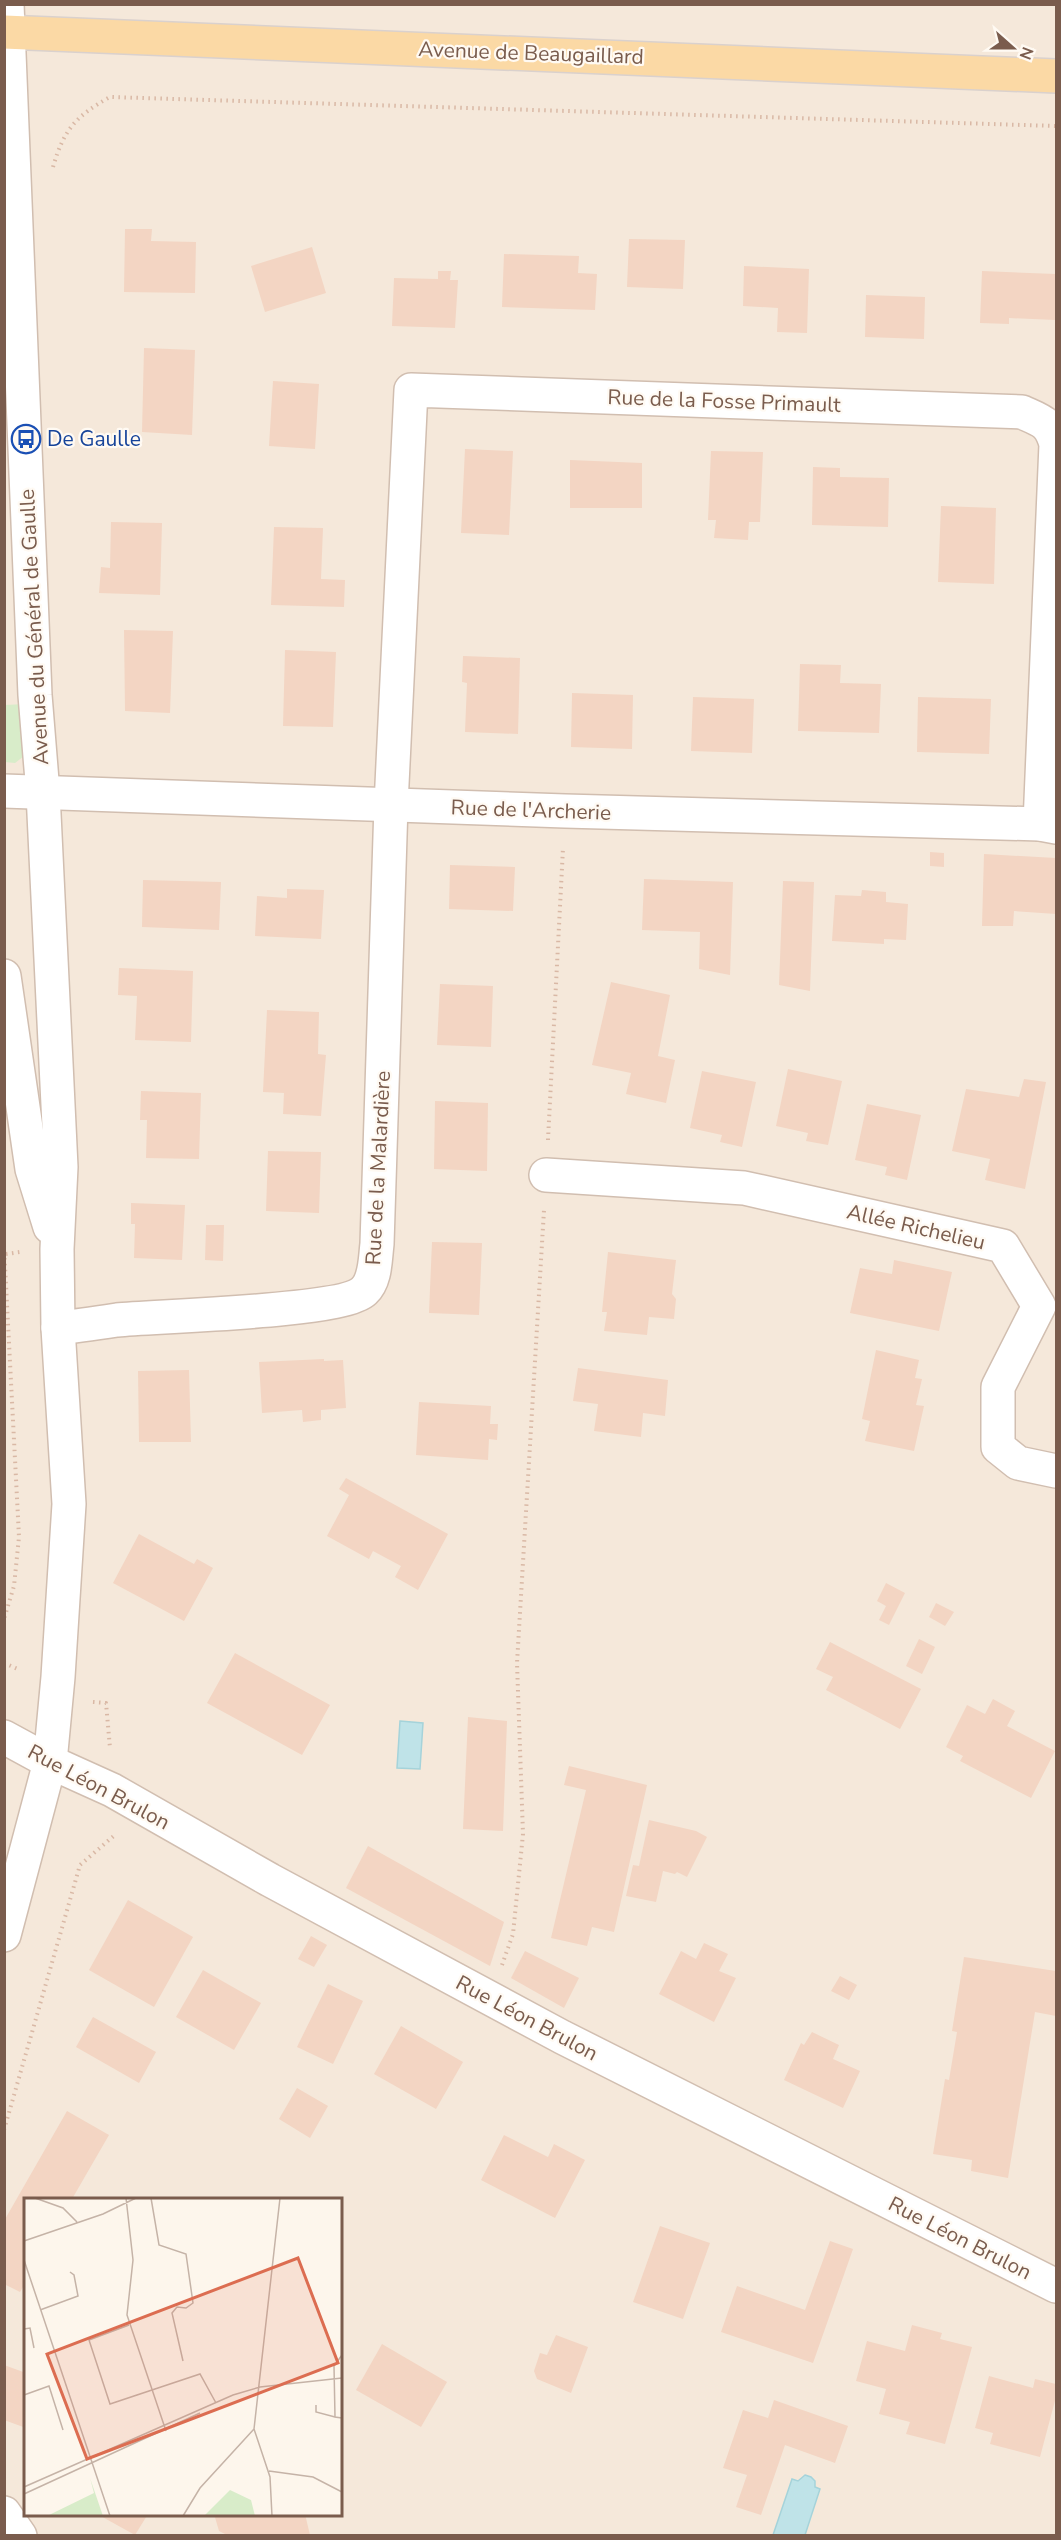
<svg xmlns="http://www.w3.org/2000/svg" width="1061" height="2540" viewBox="0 0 1061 2540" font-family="'Nunito Sans',sans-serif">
  <rect width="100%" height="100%" fill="#fdf6ec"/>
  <path fill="#f5e8da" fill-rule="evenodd" d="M5,5H1056V2535L5,2536ZM26,2200H340V2514H26Z"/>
  <polygon fill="#d8ecc9" points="26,704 24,756 15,763 5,762 4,705"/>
  <g fill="#bfe3e8" stroke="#a5d3da" stroke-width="1.5">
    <polygon points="400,1721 423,1723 420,1769 397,1768"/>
    <polygon points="805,2475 811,2477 815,2481 815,2487 820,2489 805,2535 773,2535 792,2479 798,2481"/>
  </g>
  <g fill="#f3d5c3">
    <polygon points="125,229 152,229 151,241 196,242 195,293 124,292"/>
    <polygon points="629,239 685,240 683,289 627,287"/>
    <polygon points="312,247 326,293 265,312 251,266"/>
    <polygon points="504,254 579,256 578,273 597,274 595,310 502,307"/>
    <polygon points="744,266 809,269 807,333 777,332 778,308 743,306"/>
    <polygon points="438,271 451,271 450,280 458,280 455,328 392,326 394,278 438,279"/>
    <polygon points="982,271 1056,274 1055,320 1009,318 1009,324 980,323"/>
    <polygon points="866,295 925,297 924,339 865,337"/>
    <polygon points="144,348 195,350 192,435 142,432"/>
    <polygon points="273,381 319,384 315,449 269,446"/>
    <polygon points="465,449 513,451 509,535 461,533"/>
    <polygon points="711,451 763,452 760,522 749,522 748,540 714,538 716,520 708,520"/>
    <polygon points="570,460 642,463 642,508 570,508"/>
    <polygon points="813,467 840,468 840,477 889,478 888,527 812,525"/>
    <polygon points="941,506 996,508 994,584 938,582"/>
    <polygon points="111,522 162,523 160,595 99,593 101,567 110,568"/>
    <polygon points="274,527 323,528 321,579 345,580 344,607 271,605"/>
    <polygon points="124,630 173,631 170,713 125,711"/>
    <polygon points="285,650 336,652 333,727 283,726"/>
    <polygon points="463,656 520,658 518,734 465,732 467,683 462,682"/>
    <polygon points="800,664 841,665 840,683 881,684 879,733 798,731"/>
    <polygon points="572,693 633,695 632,749 571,747"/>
    <polygon points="693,697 754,699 752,753 691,751"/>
    <polygon points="918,697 991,699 989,754 917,752"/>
    <polygon points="930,852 944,853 944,867 930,866"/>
    <polygon points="984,854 1056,858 1056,914 1014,911 1013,926 982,926"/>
    <polygon points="450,865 515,867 513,911 449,909"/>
    <polygon points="644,879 733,882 730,975 699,969 700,932 642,930"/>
    <polygon points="143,880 221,882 219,930 142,927"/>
    <polygon points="783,881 814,882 810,991 779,985"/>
    <polygon points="287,889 324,890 321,939 255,936 257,896 287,898"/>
    <polygon points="862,890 886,892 886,902 908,904 906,940 884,939 884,944 832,941 835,895 861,896"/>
    <polygon points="119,968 193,971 191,1042 135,1040 137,996 118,995"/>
    <polygon points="611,982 670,995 658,1056 675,1060 666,1103 626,1094 631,1073 592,1065"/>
    <polygon points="440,984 493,986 491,1047 437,1045"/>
    <polygon points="267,1010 319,1012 318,1054 326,1055 321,1116 283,1114 284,1093 263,1092"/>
    <polygon points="788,1069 842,1081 828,1145 806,1141 808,1133 776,1126"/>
    <polygon points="702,1071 756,1082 742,1147 720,1142 722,1135 690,1128"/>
    <polygon points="1024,1079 1046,1082 1025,1189 985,1180 990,1159 952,1151 966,1089 1019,1097"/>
    <polygon points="141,1091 201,1093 199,1159 146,1158 147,1120 140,1120"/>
    <polygon points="435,1101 488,1103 487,1171 434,1169"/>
    <polygon points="867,1104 921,1115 907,1180 885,1175 887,1167 855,1160"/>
    <polygon points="268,1151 321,1152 319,1213 266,1211"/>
    <polygon points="131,1203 185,1205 182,1260 134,1258 135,1224 131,1224"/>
    <polygon points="206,1225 224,1225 223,1261 205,1260"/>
    <polygon points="432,1242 482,1243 479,1315 429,1313"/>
    <polygon points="608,1252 676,1260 672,1294 676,1299 674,1319 649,1317 647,1335 604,1331 607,1312 602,1312"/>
    <polygon points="894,1260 952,1272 939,1331 850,1313 860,1268 892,1274"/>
    <polygon points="876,1350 919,1360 915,1378 922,1379 916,1405 924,1406 914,1451 865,1441 870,1421 862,1419"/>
    <polygon points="324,1359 324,1361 343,1360 346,1408 321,1410 321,1420 303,1422 302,1410 262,1413 259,1362"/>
    <polygon points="578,1368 668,1380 665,1416 643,1413 641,1437 594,1431 598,1404 573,1401"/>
    <polygon points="189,1370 191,1442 139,1442 138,1371"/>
    <polygon points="419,1402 491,1406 490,1424 498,1424 497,1440 489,1439 488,1460 416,1455"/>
    <polygon points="346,1478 448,1534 418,1590 395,1577 401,1566 373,1551 369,1559 327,1536 349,1495 339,1489"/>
    <polygon points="139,1534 194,1564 197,1559 213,1568 184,1621 113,1583"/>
    <polygon points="886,1583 905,1593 889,1625 879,1620 886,1606 877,1601"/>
    <polygon points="936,1603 954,1612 945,1626 929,1617"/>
    <polygon points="919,1639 935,1647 922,1674 906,1666"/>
    <polygon points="830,1642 921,1689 900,1729 826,1690 833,1677 816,1669"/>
    <polygon points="235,1653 330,1705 302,1755 207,1703"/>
    <polygon points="993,1699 1015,1711 1007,1726 1055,1751 1031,1798 960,1761 963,1756 946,1747 967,1705 985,1714"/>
    <polygon points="468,1717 507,1721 503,1831 463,1829"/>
    <polygon points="569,1766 647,1785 614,1932 592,1927 587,1946 551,1938 586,1790 564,1785"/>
    <polygon points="649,1820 696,1831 707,1837 687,1877 677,1872 675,1874 663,1871 656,1902 626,1896 633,1865 639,1866"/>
    <polygon points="368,1846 504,1922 490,1966 346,1888"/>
    <polygon points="128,1900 193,1937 154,2007 89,1970"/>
    <polygon points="311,1936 327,1945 314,1967 298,1959"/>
    <polygon points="704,1943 728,1954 719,1971 736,1978 714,2022 659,1994 681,1951 696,1959"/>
    <polygon points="525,1951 579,1978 564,2008 511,1978"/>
    <polygon points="964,1957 1056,1971 1056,2016 1035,2012 1008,2178 971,2171 972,2160 933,2154 945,2079 949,2080 957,2032 952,2031"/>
    <polygon points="203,1970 261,2003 234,2050 176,2017"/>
    <polygon points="840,1976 857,1985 849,2000 831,1991"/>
    <polygon points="328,1984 363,2001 333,2064 297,2047"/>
    <polygon points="93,2017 156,2052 139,2083 76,2047"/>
    <polygon points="401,2026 463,2062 436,2109 374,2074"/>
    <polygon points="812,2032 839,2045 833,2059 860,2071 843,2108 784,2080 801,2043 804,2045"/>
    <polygon points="297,2088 328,2106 310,2138 279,2119"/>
    <polygon points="67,2111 109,2135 72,2199 26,2199 26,2282 20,2292 4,2284 4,2221"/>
    <polygon points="504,2135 548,2157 554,2144 585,2160 555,2218 481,2180"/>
    <polygon points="660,2226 710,2243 683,2319 633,2302"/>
    <polygon points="830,2241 853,2249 813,2363 721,2332 737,2286 805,2310"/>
    <polygon points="912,2325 942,2333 940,2339 972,2347 945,2444 906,2434 910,2422 879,2414 886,2389 856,2381 867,2341 905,2351"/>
    <polygon points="556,2335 588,2347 571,2393 537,2379 534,2371 540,2353 547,2355"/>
    <polygon points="382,2344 447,2382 421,2427 356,2390"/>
    <polygon points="4,2365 26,2373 26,2428 4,2420"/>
    <polygon points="989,2376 1033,2388 1035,2379 1056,2384 1056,2397 1040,2457 990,2444 993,2433 975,2428"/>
    <polygon points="774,2400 848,2426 835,2463 785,2445 761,2515 736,2507 747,2475 723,2468 743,2410 768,2418"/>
    <polygon points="97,2514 148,2514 135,2535"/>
    <polygon points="214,2514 305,2514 310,2535 227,2535 219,2531"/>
  </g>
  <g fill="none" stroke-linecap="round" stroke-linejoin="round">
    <g stroke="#d1beb0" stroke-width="36">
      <g id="minor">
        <polyline points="4,791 565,811 1040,824 1056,827"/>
        <polyline points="4,976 32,1169 50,1227"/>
        <polyline points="546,1175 744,1188 1003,1246 1039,1306 998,1387 998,1447 1018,1463 1056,1471"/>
        <path d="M58,1328C77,1326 97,1323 117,1320C158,1316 342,1312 364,1291C376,1280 375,1259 377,1244L391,805L411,390L1022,412C1042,421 1050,422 1056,444L1040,824"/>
        <polyline points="4,1737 50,1762 112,1790 270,1880 562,2037 1056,2286"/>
        <polyline points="4,1935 50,1762 58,1677 69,1504 58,1328 57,1249 61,1167 43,793 35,695 7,4"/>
        <polyline points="4,2513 20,2536"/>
      </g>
    </g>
    <g stroke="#dad1cd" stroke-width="36">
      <polyline id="major" points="4,32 1056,76"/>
    </g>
    <g stroke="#d9b8a5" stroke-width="4" stroke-dasharray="1.5 4.5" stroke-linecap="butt">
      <path d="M53,167C64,129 76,116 110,97L1056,126"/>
      <polyline points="548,1140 563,848"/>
      <polyline points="4,1246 19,1537 14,1586 4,1619"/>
      <polyline points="6,1254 20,1252"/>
      <polyline points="4,1663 20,1670"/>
      <polyline points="93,1702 106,1703 110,1748"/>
      <polyline points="502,1965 513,1934 523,1834 517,1663 544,1210"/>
      <polyline points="4,2130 80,1865 116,1834"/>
    </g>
    <use href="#minor" stroke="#fff" stroke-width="33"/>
    <use href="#major" stroke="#fbd9a5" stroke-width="33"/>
  </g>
  <defs>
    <g id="bus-ring" transform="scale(1.5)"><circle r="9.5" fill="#fffaf3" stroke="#1a4fb4" stroke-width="1.5"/><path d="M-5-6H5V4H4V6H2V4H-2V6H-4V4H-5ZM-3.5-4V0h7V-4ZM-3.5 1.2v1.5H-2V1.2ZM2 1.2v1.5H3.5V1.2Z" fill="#1a4fb4"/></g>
  </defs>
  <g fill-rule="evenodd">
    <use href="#bus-ring" x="26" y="439"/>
  </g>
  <g text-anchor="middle" stroke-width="4.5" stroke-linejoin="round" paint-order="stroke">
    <g font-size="21" fill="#7a5c4d" stroke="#fffaf3">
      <text transform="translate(531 53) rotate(2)" y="7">Avenue de Beaugaillard</text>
      <text transform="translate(724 401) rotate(2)" y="7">Rue de la Fosse Primault</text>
      <text transform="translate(34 627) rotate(-93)" y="7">Avenue du Général de Gaulle</text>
      <text transform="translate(531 810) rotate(2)" y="7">Rue de l'Archerie</text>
      <text transform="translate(378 1168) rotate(-87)" y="7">Rue de la Malardière</text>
      <text transform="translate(916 1227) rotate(13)" y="7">Allée Richelieu</text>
      <text transform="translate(99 1787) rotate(28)" y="7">Rue Léon Brulon</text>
      <text transform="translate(527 2018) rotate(28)" y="7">Rue Léon Brulon</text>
      <text transform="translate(960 2238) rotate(27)" y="7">Rue Léon Brulon</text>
    </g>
    <g font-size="21" fill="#164399" stroke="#fffaf3" text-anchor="start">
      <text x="47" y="446">De Gaulle</text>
    </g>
  </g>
  <g transform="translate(24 2198)">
    <rect width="318" height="318" fill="#fdf6ec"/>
    <path d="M66,280L79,318H23L70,295ZM206,292L227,302L231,318H180Z" fill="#d8ecc9"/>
    <path fill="none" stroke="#c5b3a7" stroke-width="1.5" d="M11,0L39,10L53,24M102,0L109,62L103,117L142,233M127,0L135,47L162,56L169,105L162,110L153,109L148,115L159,163M0,43L79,16L112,0M0,62L86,318M16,112L54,98L50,77L46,74M105,127L65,142L86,206L176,176L192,205M0,131L6,130L10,150M318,157L310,168L311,219L318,220M0,197L25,188L39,232M292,207V214L311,219M230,231L256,0M230,231L246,279L248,318M245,273L289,279L318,294M0,289L209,197L236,189L318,180M0,296L176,215M159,318L176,290L230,231"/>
    <path fill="#dc6d51" fill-opacity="0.15" stroke="#dc6d51" stroke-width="3" d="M274,60L314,165L63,261L23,156Z"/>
    <rect width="318" height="318" fill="none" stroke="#7a5c4d" stroke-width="3"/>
  </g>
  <rect width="1061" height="2540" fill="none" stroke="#7a5c4d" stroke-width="12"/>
  <g transform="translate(1013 48) rotate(111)" stroke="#fffaf3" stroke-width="4.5" paint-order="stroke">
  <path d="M0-4.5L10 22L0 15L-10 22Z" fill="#7a5c4d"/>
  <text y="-9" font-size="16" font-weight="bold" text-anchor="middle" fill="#7a5c4d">N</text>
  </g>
</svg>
